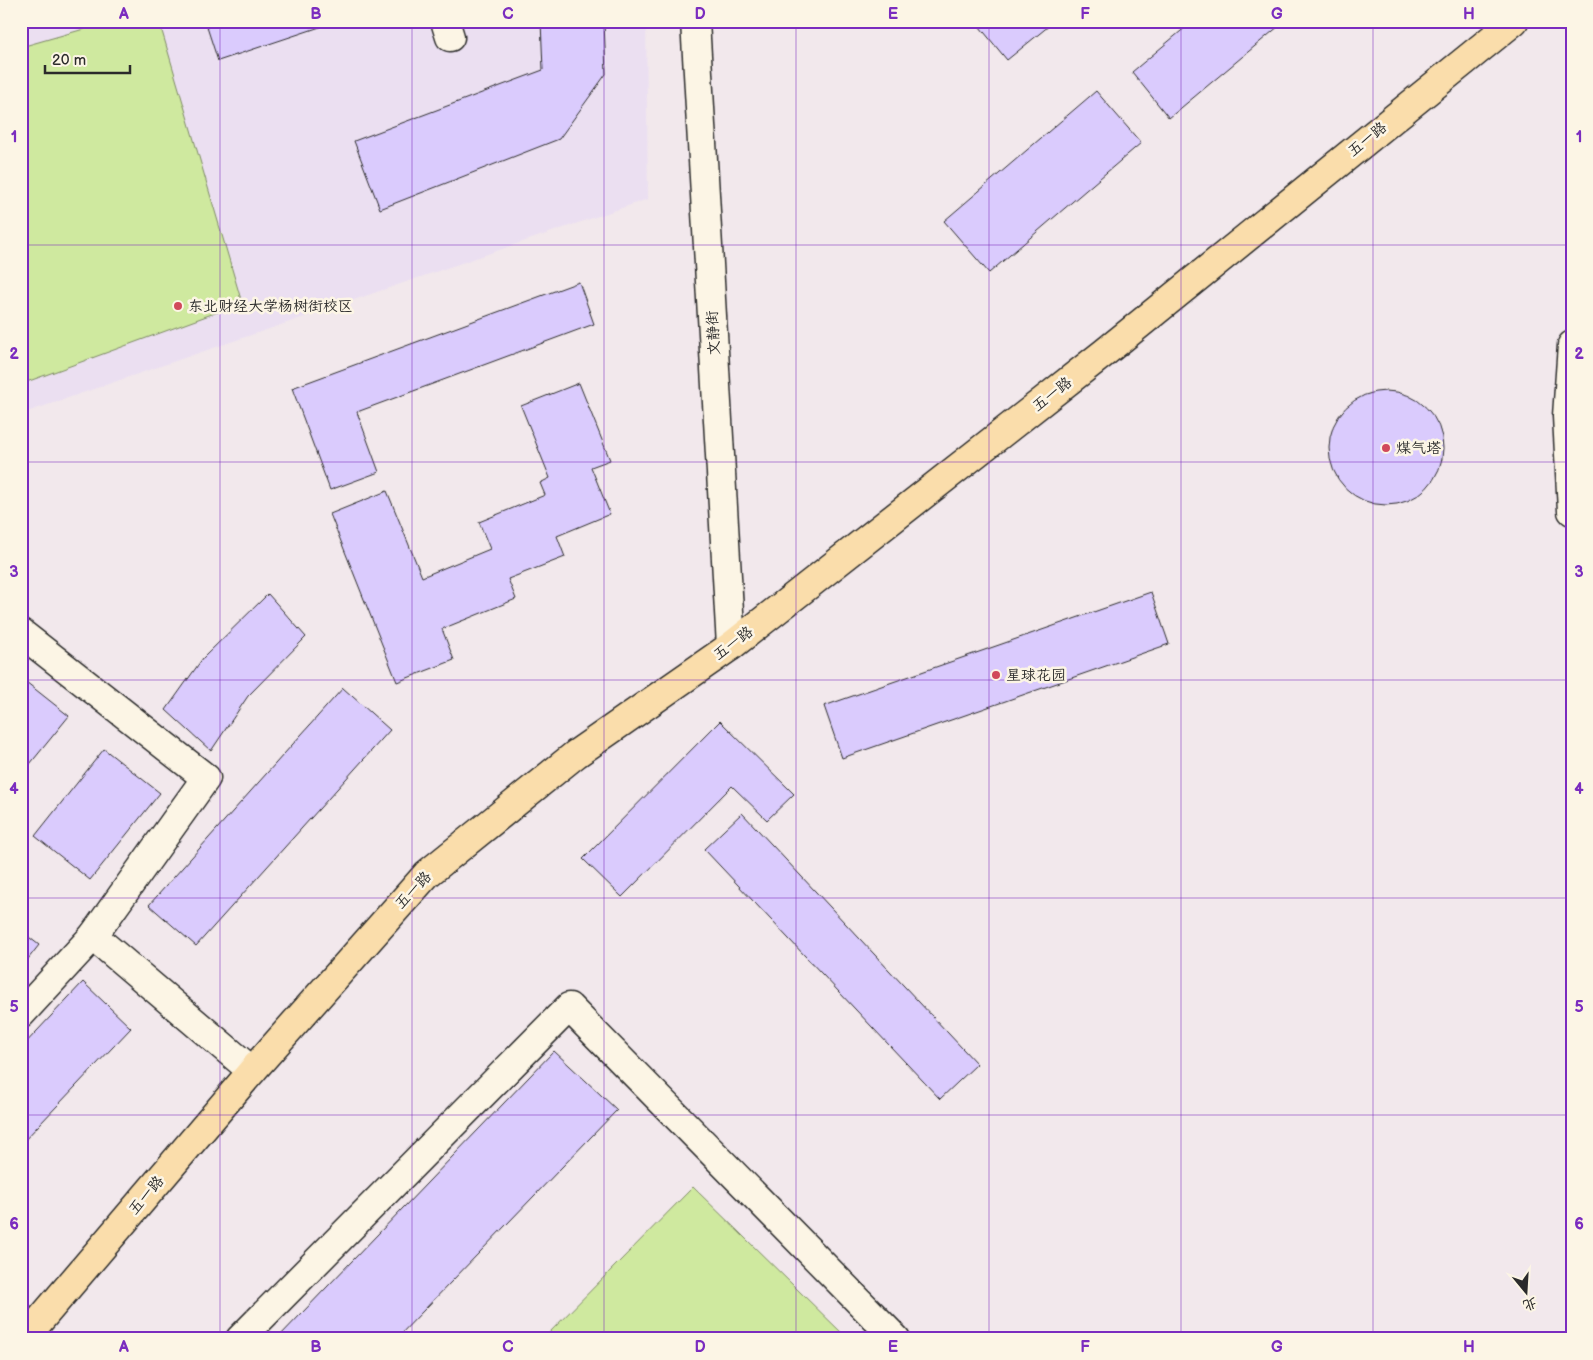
<svg xmlns="http://www.w3.org/2000/svg" width="1593" height="1360" viewBox="0 0 1593 1360" font-family="'Balsamiq Sans','LXGW WenKai TC',sans-serif">
  <rect width="100%" height="100%" fill="#f2e8ec"/>
  <filter id="ink" filterUnits="userSpaceOnUse"><feTurbulence type="fractalNoise" baseFrequency=".02" numOctaves="2"/><feDisplacementMap in="SourceGraphic" scale="10" xChannelSelector="R" yChannelSelector="G"/><feConvolveMatrix kernelMatrix="1 2 1 2 8 2 1 2 1" color-interpolation-filters="sRGB"/></filter>
  <g filter="url(#ink)">
    <polygon fill="#ebdff1" points="21,21 646,21 648,199 21,414"/>
    <g fill="#cfe99f" stroke="#7d8a65">
      <polygon points="112,21 159,21 242,303 21,384 21,47"/>
      <polygon points="693,1187 848,1339 543,1339"/>
    </g>
    <g fill="#dacbfd" stroke="#2b2b2b">
      <polygon points="205,21 338,21 218,61"/>
      <polygon points="541,21 604,21 606,74 559,139 380,209 354,141 543,70"/>
      <polygon points="975,21 1055,21 1007,60"/>
      <polygon points="1193,21 1285,21 1169,118 1132,72"/>
      <polygon points="1096,91 1141,143 989,273 944,221"/>
      <polygon points="579,282 594,324 357,412 379,472 330,490 292,388"/>
      <polygon points="579,383 610,460 591,467 610,514 557,536 565,557 508,579 516,599 442,629 454,660 397,682 330,514 387,491 422,577 490,549 479,522 545,495 540,483 550,478 521,406"/>
      <circle cx="1386" cy="448" r="57"/>
      <polygon points="1151,592 1169,644 842,758 824,706"/>
      <polygon points="268,594 306,637 248,696 211,751 166,710 203,658"/>
      <polygon points="21,678 69,716 21,775"/>
      <polygon points="343,688 390,730 196,946 149,905"/>
      <polygon points="720,721 794,794 767,820 732,786 622,897 583,859"/>
      <polygon points="104,749 160,793 90,880 35,836"/>
      <polygon points="742,813 977,1064 940,1099 704,849"/>
      <polygon points="21,931 39,945 21,968"/>
      <polygon points="83,982 131,1028 21,1144 21,1048"/>
      <polygon points="554,1051 617,1110 396,1339 277,1339"/>
    </g>
    <g fill="none" stroke-linecap="round" stroke-linejoin="round">
      <g stroke="#2b2b2b" stroke-width="31">
        <g id="minor">
          <polyline points="445,21 450,37"/>
          <polyline points="695,21 731,646"/>
          <polyline points="1572,345 1567,416 1572,511"/>
          <polyline points="21,633 206,778 93,936 21,1014"/>
          <polyline points="93,936 252,1071"/>
          <polyline points="240,1339 569,1007 896,1339"/>
        </g>
      </g>
      <g stroke="#2b2b2b" stroke-width="31">
        <polyline id="major" points="24,1339 252,1071 427,874 576,754 731,646 1104,353 1514,21"/>
      </g>
      <use href="#minor" stroke="#fcf5e5" stroke-width="28"/>
      <use href="#major" stroke="#faddab" stroke-width="28"/>
    </g>
  </g>
  <path fill="none" stroke="#7b2cbf" stroke-width="1" stroke-opacity="0.55" d="M220,21V1339M412,21V1339M604,21V1339M796,21V1339M989,21V1339M1181,21V1339M1373,21V1339M21,245H1572M21,462H1572M21,680H1572M21,898H1572M21,1115H1572"/>
  <g fill="#d1495b" stroke="#fcf5e5" stroke-width="2">
    <circle cx="178" cy="306" r="5"/>
    <circle cx="1386" cy="448" r="5"/>
    <circle cx="996" cy="675" r="5"/>
  </g>
  <g text-anchor="middle" stroke-width="5" stroke-linejoin="round" paint-order="stroke">
    <g font-size="15" fill="#2b2b2b" stroke="#fcf5e5">
      <text transform="translate(1367 139) rotate(-39)" y="5">五一路</text>
      <text transform="translate(713 333) rotate(-93)" y="5">文静街</text>
      <text transform="translate(1052 394) rotate(-38)" y="5">五一路</text>
      <text transform="translate(733 643) rotate(-37)" y="5">五一路</text>
      <text transform="translate(413 890) rotate(-47)" y="5">五一路</text>
      <text transform="translate(146 1195) rotate(-50)" y="5">五一路</text>
    </g>
    <g font-size="15" fill="#2b2b2b" stroke="#fcf5e5" text-anchor="start">
      <text x="188" y="311">东北财经大学杨树街校区</text>
      <text x="1396" y="453">煤气塔</text>
      <text x="1006" y="680">星球花园</text>
    </g>
  </g>
  <rect width="1593" height="1360" fill="none" stroke="#fcf5e5" stroke-width="55"/>
  <g transform="translate(1526 1292) rotate(162)" stroke="#fcf5e5" stroke-width="4" paint-order="stroke">
  <path d="M0-4L9 19L0 12L-9 19Z" fill="#2b2b2b"/>
  <text y="-8" font-size="14" font-weight="bold" text-anchor="middle" fill="#2b2b2b">北</text>
  </g>
  <path d="M45 65v8h85v-8" fill="none" stroke="#2b2b2b" stroke-width="2.5"/>
  <text x="52" y="65" font-size="15" fill="#2b2b2b" stroke="#fcf5e5" stroke-width="4" paint-order="stroke">20 m</text>
  <rect x="28" y="28" width="1538" height="1304" fill="none" stroke="#7b2cbf" stroke-width="2"/>
  <g font-size="16" text-anchor="middle" font-weight="bold" fill="#7b2cbf">
    <text x="124" y="19">A</text>
    <text x="316" y="19">B</text>
    <text x="508" y="19">C</text>
    <text x="700" y="19">D</text>
    <text x="893" y="19">E</text>
    <text x="1085" y="19">F</text>
    <text x="1277" y="19">G</text>
    <text x="1469" y="19">H</text>
    <text x="14" y="142">1</text>
    <text x="1579" y="142">1</text>
    <text x="14" y="359">2</text>
    <text x="1579" y="359">2</text>
    <text x="14" y="577">3</text>
    <text x="1579" y="577">3</text>
    <text x="14" y="794">4</text>
    <text x="1579" y="794">4</text>
    <text x="14" y="1012">5</text>
    <text x="1579" y="1012">5</text>
    <text x="14" y="1229">6</text>
    <text x="1579" y="1229">6</text>
    <text x="124" y="1352">A</text>
    <text x="316" y="1352">B</text>
    <text x="508" y="1352">C</text>
    <text x="700" y="1352">D</text>
    <text x="893" y="1352">E</text>
    <text x="1085" y="1352">F</text>
    <text x="1277" y="1352">G</text>
    <text x="1469" y="1352">H</text>
  </g>
</svg>
